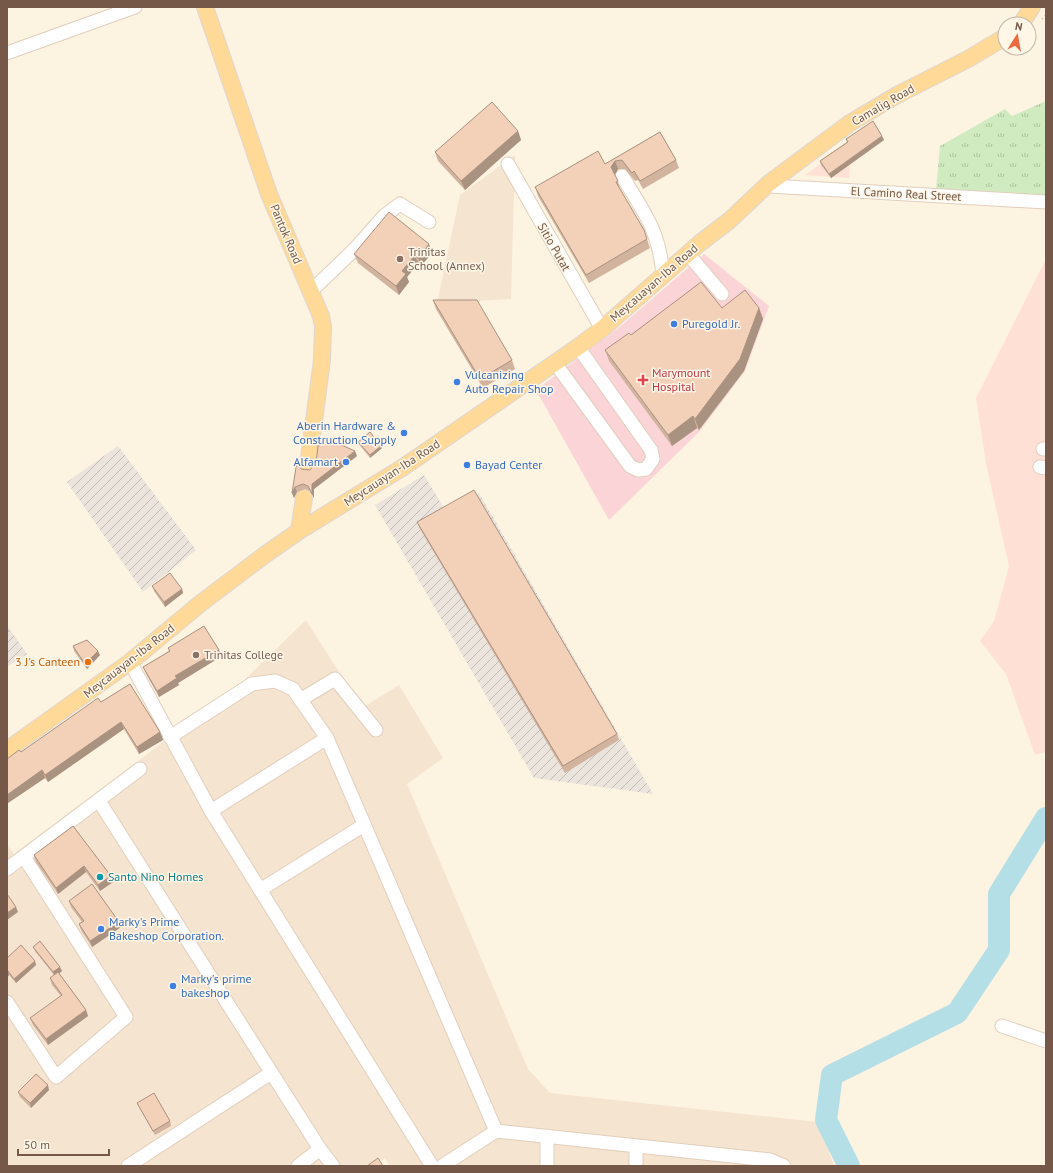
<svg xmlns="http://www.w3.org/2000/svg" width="1053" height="1173" viewBox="0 0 1053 1173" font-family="'PT Sans',sans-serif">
  <defs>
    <pattern id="industrial-furrows" width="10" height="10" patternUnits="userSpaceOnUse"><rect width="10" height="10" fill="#ebe4dd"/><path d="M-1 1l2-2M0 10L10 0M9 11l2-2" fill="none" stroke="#c3bcb5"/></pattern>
    <pattern id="grass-tufts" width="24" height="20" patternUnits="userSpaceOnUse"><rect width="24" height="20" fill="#d0ebbf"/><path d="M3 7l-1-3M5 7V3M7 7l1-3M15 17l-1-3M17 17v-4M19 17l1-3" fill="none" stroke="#adc19d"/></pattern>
  </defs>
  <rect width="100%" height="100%" fill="#fdf3e1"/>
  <g fill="#f5e4cf">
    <polygon points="515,155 511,299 437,303 460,195"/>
    <polygon points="306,620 362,708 399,685 443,758 407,784 528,1069 550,1093 818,1122 834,1166 390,1166 385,1158 374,1166 7,1166 7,845 14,854 238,686"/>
  </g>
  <g fill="#fee1d4">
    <polygon points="847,145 851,154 849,178 805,175"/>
    <polygon points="1046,259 1046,752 1035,755 1006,674 980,641 994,621 1009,566 986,464 976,398"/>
  </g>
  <g fill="url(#industrial-furrows)">
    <polygon points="118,446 196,550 143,592 67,482"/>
    <polygon points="424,475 445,510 479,493 653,794 534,778 375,505"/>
    <polygon points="9,628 27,654 7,667 7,630"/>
  </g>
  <polygon fill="#fbd4d8" points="704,254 769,306 745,371 699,432 609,520 536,390 623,324"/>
  <polygon fill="url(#grass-tufts)" points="1046,101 1046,195 936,190 940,146 1005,109 1012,116"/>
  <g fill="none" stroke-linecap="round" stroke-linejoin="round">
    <polyline stroke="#b5dfe7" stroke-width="22" points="849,1166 826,1120 832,1075 957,1013 999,950 999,894 1046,818"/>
    <g stroke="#e1cfbd" stroke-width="15">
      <g id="minor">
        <polyline points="7,53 135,7"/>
        <polyline points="508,164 602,329"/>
        <path d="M622,176C644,212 660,232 663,276"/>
        <polyline points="768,184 770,186 1046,202"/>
        <polyline points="688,254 722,294"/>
        <polyline points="311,291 355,249 384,216 400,204 429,222"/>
        <polyline points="555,363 630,466 638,470 646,469 653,459 651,450 578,347"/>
        <polyline points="1043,449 1046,449"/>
        <polyline points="1040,467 1046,468"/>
        <polyline points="130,662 211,811 432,1166"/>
        <polyline points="300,700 335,679 376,730"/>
        <polyline points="170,737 252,684 275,681 293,689 327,738 496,1131"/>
        <polyline points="99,801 320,1149 298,1166"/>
        <polyline points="211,811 327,738"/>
        <polyline points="7,869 140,769"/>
        <polyline points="260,890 364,825"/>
        <polyline points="7,1002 56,1077 126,1017 24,857"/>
        <polyline points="1002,1026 1046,1041"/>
        <polyline points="320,1149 333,1166"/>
        <polyline points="128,1166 271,1073"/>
        <polyline points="442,1166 496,1131 770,1160 784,1166"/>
        <polyline points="547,1166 547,1136"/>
        <polyline points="636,1166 636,1147"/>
      </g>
    </g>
    <g stroke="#ded7d3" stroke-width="18">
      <g id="major">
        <polyline points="205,7 269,194 321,316 323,326 322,360 308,466"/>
        <polyline points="1021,24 1032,7"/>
        <polyline points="299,531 304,498"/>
        <polyline points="7,750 130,662 201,603 266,554 299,531 402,468 578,347 602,329 700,243 730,220 768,184 850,123 897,95 968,59 1005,37"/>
      </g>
    </g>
    <polyline stroke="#d8b49b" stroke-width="2" stroke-dasharray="1 3" stroke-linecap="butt" points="1042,19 1046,15"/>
    <use href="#minor" stroke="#fff" stroke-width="13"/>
    <use href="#major" stroke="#fed997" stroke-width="16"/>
  </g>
  <g fill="#d1b39e">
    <polygon points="518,131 521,140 465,190 438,161 435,152"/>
    <polygon points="660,132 676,160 679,168 643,189 638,180 635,181 625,169 618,169 615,175 618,181 620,189 644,230 650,248 589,283 538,196 535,187 605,164"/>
    <polygon points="882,136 884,140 831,178 821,165 820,161 847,142 846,139"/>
    <polygon points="429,244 432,253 421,266 418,264 407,277 409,282 399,295 358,263 354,254"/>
    <polygon points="433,300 512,360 515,369 483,388 436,309"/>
    <polygon points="722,308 759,308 763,319 744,371 699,430 697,428 672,446 609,361 605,350 631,335"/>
    <polygon points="358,442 382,448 370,458 359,444"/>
    <polygon points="357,456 314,489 314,498 310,491 305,489 297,492 294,498 292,493 301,469 310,470"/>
    <polygon points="417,522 617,734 619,740 565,773 420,529"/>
    <polygon points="152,586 182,589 183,593 165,607 154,591"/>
    <polygon points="73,646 100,655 87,669 74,651"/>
    <polygon points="168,648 219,650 222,656 178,683 179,685 159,697 146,674 143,667 169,651"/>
    <polygon points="101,702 160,732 163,740 139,754 124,729 48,782 45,778 8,803 7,802 7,759 21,752"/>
    <polygon points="73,826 113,882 100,891 86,872 58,894 36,862 34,855"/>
    <polygon points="69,901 121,927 92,947 81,930 79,924 82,922 71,907"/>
    <polygon points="33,947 62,971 59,973 86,1010 88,1016 48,1045 33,1025 30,1018 61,996 52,985 50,978 54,975 35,951"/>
    <polygon points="7,958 36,965 16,983 9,975 7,977"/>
    <polygon points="49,1090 31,1108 20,1097 18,1092"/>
    <polygon points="137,1103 170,1121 171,1126 155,1135 139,1107"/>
  </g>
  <g fill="#aa9281">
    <polygon points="518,131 521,140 465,190 461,181"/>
    <polygon points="882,136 884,140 831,178 829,174"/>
    <polygon points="615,161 618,169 614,176 611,167"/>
    <polygon points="429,244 432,253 421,266 418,258"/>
    <polygon points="415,255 418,264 407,277 409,282 399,295 396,286 402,271"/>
    <polygon points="759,308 763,319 744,371 699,430 695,419"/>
    <polygon points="693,416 697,428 672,446 668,435"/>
    <polygon points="381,446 382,448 370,458 370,455"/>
    <polygon points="355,451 357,456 314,489 314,498 312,494 312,484"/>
    <polygon points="295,487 297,492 294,498 292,493"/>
    <polygon points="182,589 183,593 165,607 164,602"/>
    <polygon points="219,650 222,656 178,683 179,685 159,697 157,691 175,676"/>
    <polygon points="98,651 100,655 87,669 85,664"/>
    <polygon points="121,722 124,729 48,782 45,775"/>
    <polygon points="160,732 163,740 139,754 137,747"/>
    <polygon points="42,770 45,778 8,803 7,800 7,795"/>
    <polygon points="84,866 86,872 58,894 56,888"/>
    <polygon points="111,876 113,882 100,891 98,885"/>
    <polygon points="16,907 18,912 7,920 7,913"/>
    <polygon points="119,922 121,927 92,947 90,941"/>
    <polygon points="35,961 36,965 16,983 14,979"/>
    <polygon points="60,967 62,971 55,977 53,972"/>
    <polygon points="7,971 8,971 9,975 7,977"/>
    <polygon points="86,1010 88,1016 48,1045 46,1039"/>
    <polygon points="48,1085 49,1090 31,1108 30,1103"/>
  </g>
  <g fill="#f3d0b8" stroke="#aa9281">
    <polygon points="492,102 518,131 461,181 435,152"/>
    <polygon points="873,121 882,136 829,174 820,161 848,142 846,139"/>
    <polygon points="660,132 676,160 640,181 634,171 632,173 622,160 615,161 611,167 618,181 616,182 644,230 647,239 586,275 535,187 598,151 605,164"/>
    <polygon points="389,212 429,244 418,258 415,255 402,271 406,274 396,286 354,254"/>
    <polygon points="701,282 722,308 745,290 759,308 740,359 695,419 693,416 668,435 605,350 629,333 631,335"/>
    <polygon points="433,300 477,300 512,360 480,379"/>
    <polygon points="370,432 381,446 370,455 358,442"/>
    <polygon points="328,439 355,451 312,484 312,494 308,486 303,484 295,487 292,493 297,461 301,469 310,470 316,463 318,446"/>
    <polygon points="474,490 617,734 563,766 417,522"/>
    <polygon points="170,573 182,589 164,602 152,586"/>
    <polygon points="204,626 219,650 175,676 177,678 157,691 143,667 170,651 168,648"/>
    <polygon points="87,640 98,651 85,664 73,646"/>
    <polygon points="130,684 160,732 137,747 121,722 45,775 42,770 7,795 7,759 19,750 21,752 98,698 101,702"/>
    <polygon points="73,826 111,876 98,885 84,866 56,888 34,855"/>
    <polygon points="92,884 119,922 90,941 79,924 84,921 69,901"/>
    <polygon points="7,894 16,907 7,913"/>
    <polygon points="40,941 60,967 53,972 33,947"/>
    <polygon points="21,945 35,961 14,979 8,971 7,971 7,958"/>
    <polygon points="58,972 86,1010 46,1039 30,1018 62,995 50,978"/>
    <polygon points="36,1074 48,1085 30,1103 18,1092"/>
    <polygon points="154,1093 170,1121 153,1131 137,1103"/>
    <polygon points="378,1158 383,1166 367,1166"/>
  </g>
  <g fill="#8d6e63" stroke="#fff6e8" stroke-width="1.5">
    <circle cx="400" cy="259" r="4"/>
    <circle cx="196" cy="655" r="4"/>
  </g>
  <g fill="#3f7fe0" stroke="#fff6e8" stroke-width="1.5">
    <circle cx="674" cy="324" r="4"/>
    <circle cx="457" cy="382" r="4"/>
    <circle cx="404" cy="433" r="4"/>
    <circle cx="346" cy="462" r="4"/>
    <circle cx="467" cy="465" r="4"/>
    <circle cx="101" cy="929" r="4"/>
    <circle cx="173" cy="986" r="4"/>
  </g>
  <path fill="#e0444e" stroke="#fff6e8" stroke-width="1.5" d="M641 374h4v4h4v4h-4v4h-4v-4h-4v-4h4z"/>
  <circle fill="#e8710a" stroke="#fff6e8" stroke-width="1.5" cx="88" cy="662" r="4"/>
  <circle fill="#0f9aa8" stroke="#fff6e8" stroke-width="1.5" cx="100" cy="877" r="4"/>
  <g text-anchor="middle" stroke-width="3" stroke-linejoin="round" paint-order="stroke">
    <g font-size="12" fill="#755847" stroke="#fff6e8">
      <text transform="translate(883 105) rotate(-30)" y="4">Camalig Road</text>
      <text transform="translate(906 194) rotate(3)" y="4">El Camino Real Street</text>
      <text transform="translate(286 234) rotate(67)" y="4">Pantok Road</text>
      <text transform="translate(554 247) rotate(60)" y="4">Sitio Putat</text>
      <text transform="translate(654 283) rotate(-41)" y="4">Meycauayan-Iba Road</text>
      <text transform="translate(392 473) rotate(-33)" y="4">Meycauayan-Iba Road</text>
      <text transform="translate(129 661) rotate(-38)" y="4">Meycauayan-Iba Road</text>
    </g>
    <g font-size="12" fill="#785e54" stroke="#fff6e8" text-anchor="start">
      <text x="408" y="256">Trinitas<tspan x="408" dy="14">School (Annex)</tspan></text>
      <text x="204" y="659">Trinitas College</text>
    </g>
    <g font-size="12" fill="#366cbe" stroke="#fff6e8" text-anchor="start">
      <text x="682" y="328">Puregold Jr.</text>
      <text x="465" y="379">Vulcanizing<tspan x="465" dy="14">Auto Repair Shop</tspan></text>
      <text x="396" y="430" text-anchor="end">Aberin Hardware &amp;<tspan x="396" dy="14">Construction Supply</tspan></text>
      <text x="338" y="466" text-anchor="end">Alfamart</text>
      <text x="475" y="469">Bayad Center</text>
      <text x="109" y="926">Marky's Prime<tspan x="109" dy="14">Bakeshop Corporation.</tspan></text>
      <text x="181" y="983">Marky's prime<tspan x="181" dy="14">bakeshop</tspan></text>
    </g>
    <g font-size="12" fill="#be3a42" stroke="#fff6e8" text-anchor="start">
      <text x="652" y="377">Marymount<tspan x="652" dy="14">Hospital</tspan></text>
    </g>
    <g font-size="12" fill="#c56008" stroke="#fff6e8" text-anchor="end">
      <text x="80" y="666">3 J's Canteen</text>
    </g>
    <g font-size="12" fill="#0d838f" stroke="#fff6e8" text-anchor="start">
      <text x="108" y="881">Santo Nino Homes</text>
    </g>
  </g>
  <rect width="1053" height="1173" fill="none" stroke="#755847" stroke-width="16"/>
  <g transform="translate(1017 36) rotate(11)"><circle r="19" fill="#fff6e8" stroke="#c8b7a8"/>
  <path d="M0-3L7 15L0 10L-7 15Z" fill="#ec6a41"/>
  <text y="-6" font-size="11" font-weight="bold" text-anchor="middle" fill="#755847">N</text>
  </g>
  <path d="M18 1149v6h91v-6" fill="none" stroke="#755847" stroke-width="2"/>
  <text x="24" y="1149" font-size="12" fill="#755847" stroke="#fff6e8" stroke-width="3" paint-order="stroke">50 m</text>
</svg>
